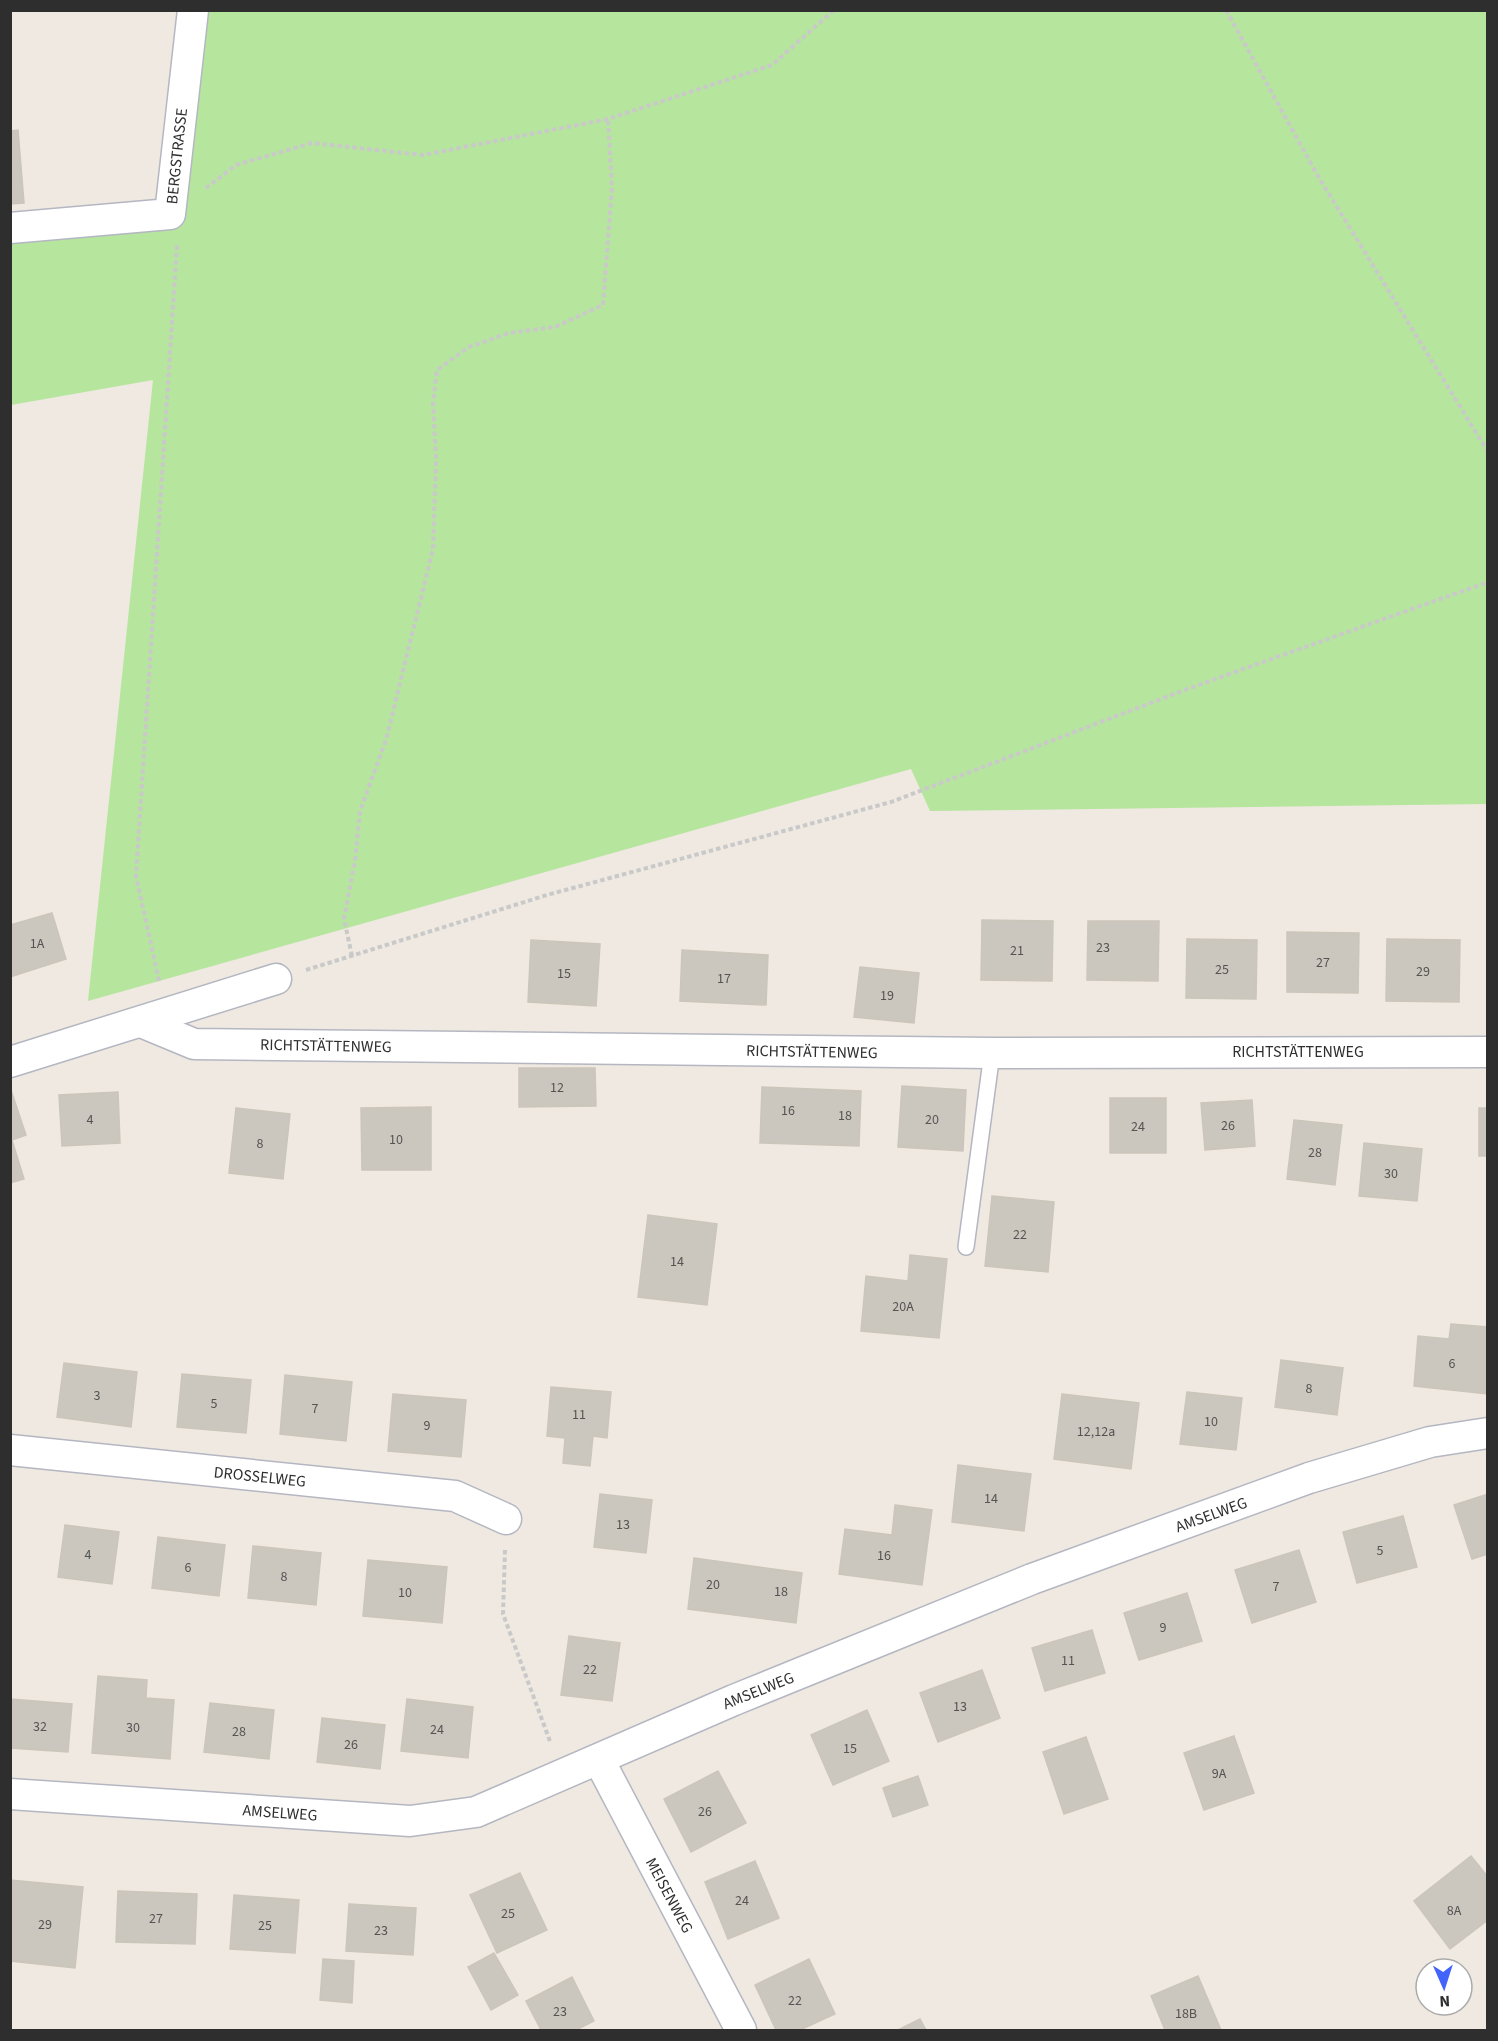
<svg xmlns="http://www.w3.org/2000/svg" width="1498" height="2041" viewBox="0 0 1498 2041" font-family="'Source Sans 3',sans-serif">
  <rect width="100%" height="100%" fill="#efe9e1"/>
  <polygon fill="#b6e59e" points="193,11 1487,11 1487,804 930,811 911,769 88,1001 153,380 11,405 10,235 170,214"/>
  <g fill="#cbc7bf" stroke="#cbc5ba" stroke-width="1.5">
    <polygon points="18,130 24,203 10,204 10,131"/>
    <polygon points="52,913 66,959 10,977 10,925"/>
    <polygon points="982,920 1053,921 1052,981 981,980"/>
    <polygon points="1088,921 1159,921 1158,981 1087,980"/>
    <polygon points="1287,932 1359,933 1358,993 1287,992"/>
    <polygon points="1187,939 1257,940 1256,999 1186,998"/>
    <polygon points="1387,939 1460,940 1459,1002 1386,1001"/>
    <polygon points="531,940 600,944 596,1006 528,1002"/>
    <polygon points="682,950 768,955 766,1005 680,1001"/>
    <polygon points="860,967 919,973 914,1023 854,1017"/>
    <polygon points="519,1068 595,1068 596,1106 519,1107"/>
    <polygon points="902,1086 966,1090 963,1151 898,1147"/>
    <polygon points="10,1087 26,1135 12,1140 24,1179 10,1183"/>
    <polygon points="762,1087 861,1091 859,1146 760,1143"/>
    <polygon points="118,1092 120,1143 62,1146 59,1095"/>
    <rect x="1110" y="1098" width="56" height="55"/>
    <polygon points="1252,1100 1255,1146 1205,1150 1201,1103"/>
    <polygon points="431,1107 431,1170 362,1170 361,1108"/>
    <polygon points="236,1108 290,1114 283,1179 229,1173"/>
    <rect x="1479" y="1108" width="9" height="48"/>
    <polygon points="1294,1120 1342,1125 1335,1185 1287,1179"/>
    <polygon points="1364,1143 1422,1149 1417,1201 1359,1196"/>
    <polygon points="992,1196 1054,1202 1048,1272 985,1266"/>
    <polygon points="648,1215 717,1224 707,1305 638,1297"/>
    <polygon points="910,1255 947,1259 939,1338 861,1331 866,1276 908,1281"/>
    <polygon points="1451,1324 1488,1327 1488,1394 1414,1386 1418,1336 1449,1339"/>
    <polygon points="1281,1360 1343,1368 1337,1415 1275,1407"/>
    <polygon points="64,1363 137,1372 131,1427 57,1417"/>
    <polygon points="182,1374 251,1380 246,1433 177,1427"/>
    <polygon points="285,1375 352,1382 346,1441 280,1434"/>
    <polygon points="551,1387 611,1392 607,1438 593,1436 590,1466 563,1463 565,1438 547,1436"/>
    <polygon points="1187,1392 1242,1398 1236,1450 1180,1444"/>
    <polygon points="393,1394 466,1400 461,1457 388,1451"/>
    <polygon points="1062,1394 1139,1403 1131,1469 1054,1459"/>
    <polygon points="958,1465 1031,1474 1024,1531 952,1522"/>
    <polygon points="600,1494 652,1500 646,1553 594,1547"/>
    <polygon points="1488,1494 1488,1554 1472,1559 1454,1505"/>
    <polygon points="895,1505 932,1510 922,1585 839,1574 845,1529 892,1535"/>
    <polygon points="1403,1516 1417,1567 1357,1583 1343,1532"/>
    <polygon points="65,1525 119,1532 112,1584 58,1577"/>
    <polygon points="158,1537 225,1545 219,1596 152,1588"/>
    <polygon points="253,1546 321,1553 316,1605 248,1598"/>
    <polygon points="1299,1550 1316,1602 1252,1623 1235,1570"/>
    <polygon points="694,1558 802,1573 796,1623 688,1609"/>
    <polygon points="368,1560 447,1567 442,1623 363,1616"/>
    <polygon points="1187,1593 1202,1641 1139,1660 1124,1613"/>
    <polygon points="1092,1630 1105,1673 1045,1691 1032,1648"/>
    <polygon points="569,1636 620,1643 612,1701 561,1695"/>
    <polygon points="982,1670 1000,1718 938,1742 920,1693"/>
    <polygon points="98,1676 147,1680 146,1698 174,1700 170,1759 92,1753"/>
    <polygon points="10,1699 72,1704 68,1752 10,1748"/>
    <polygon points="407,1699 473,1707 468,1758 401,1751"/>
    <polygon points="210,1703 274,1710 269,1759 204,1752"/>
    <polygon points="867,1710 889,1761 833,1785 811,1735"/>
    <polygon points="322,1718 385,1725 380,1769 317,1762"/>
    <polygon points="1234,1736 1254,1793 1204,1810 1184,1753"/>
    <polygon points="1086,1737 1108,1799 1064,1814 1043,1752"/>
    <polygon points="718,1771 746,1823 691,1852 664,1799"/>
    <polygon points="918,1776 928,1805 893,1817 883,1788"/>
    <polygon points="1471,1856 1488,1877 1488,1920 1450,1949 1414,1901"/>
    <polygon points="755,1861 779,1918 728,1939 705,1882"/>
    <polygon points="520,1873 547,1930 497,1953 470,1895"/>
    <polygon points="10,1880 83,1887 75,1968 10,1961"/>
    <polygon points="118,1891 197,1894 195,1944 116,1942"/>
    <polygon points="234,1895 299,1900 295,1953 230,1949"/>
    <polygon points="349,1904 416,1908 413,1955 346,1951"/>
    <polygon points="494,1953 518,1995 491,2010 468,1967"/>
    <polygon points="323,1959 354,1961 352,2003 320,2000"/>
    <polygon points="809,1959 835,2014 800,2030 776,2030 755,1985"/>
    <polygon points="1198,1976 1221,2030 1165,2030 1151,1996"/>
    <polygon points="572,1977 594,2021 576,2030 541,2030 526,2001"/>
    <polygon points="920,2019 926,2030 898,2030"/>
  </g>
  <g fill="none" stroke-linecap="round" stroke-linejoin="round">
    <g stroke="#b4b7c1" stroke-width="18">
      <polyline id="service" points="966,1247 992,1053"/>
    </g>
    <g stroke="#b4b7c1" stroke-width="33">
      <g id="minor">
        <polyline points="10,228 170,214 193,10"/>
        <polyline points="141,1022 194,1044 992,1053 1488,1052"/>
        <polyline points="10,1062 276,979"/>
        <polyline points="10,1450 455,1496 506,1519"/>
        <polyline points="599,1760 741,2030"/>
        <polyline points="10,1794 410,1821 476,1812 734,1700 1032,1579 1309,1478 1430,1442 1488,1433"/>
      </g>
    </g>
    <g stroke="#c9c9c9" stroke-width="4" stroke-dasharray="4.5 3" stroke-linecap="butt">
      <polyline points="1226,10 1319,178 1488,452"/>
      <polyline points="206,188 236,165 312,143 423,155 608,119 772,65 834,10"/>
      <polyline points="352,956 344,919 355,860 360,811 386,740 433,549 436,459 433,403 437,370 469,347 509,333 555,327 603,305 612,188 608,119"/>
      <polyline points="306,970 547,895 891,802 1190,688 1488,582"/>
      <polyline points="159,981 136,876 177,245"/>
      <polyline points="505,1550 503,1614 551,1744"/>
    </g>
    <use href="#service" stroke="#fff" stroke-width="15"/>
    <use href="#minor" stroke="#fff" stroke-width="30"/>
  </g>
  <g text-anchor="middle" stroke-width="5" stroke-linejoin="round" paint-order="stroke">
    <g font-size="14" fill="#555452">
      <text x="37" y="948">1A</text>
      <text x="1103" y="952">23</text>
      <text x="1017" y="955">21</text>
      <text x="1323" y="967">27</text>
      <text x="1222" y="974">25</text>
      <text x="1423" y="976">29</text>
      <text x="564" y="978">15</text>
      <text x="724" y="983">17</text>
      <text x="887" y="1000">19</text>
      <text x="557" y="1092">12</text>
      <text x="788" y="1115">16</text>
      <text x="845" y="1120">18</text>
      <text x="90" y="1124">4</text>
      <text x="932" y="1124">20</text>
      <text x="1228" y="1130">26</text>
      <text x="1138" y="1131">24</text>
      <text x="396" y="1144">10</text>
      <text x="260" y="1148">8</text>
      <text x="1315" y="1157">28</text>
      <text x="1391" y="1178">30</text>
      <text x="1020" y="1239">22</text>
      <text x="677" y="1266">14</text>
      <text x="903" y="1311">20A</text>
      <text x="1452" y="1368">6</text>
      <text x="1309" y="1393">8</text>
      <text x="97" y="1400">3</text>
      <text x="214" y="1408">5</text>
      <text x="315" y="1413">7</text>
      <text x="579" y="1419">11</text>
      <text x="1211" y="1426">10</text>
      <text x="427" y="1430">9</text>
      <text x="1096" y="1436">12,12a</text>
      <text x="991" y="1503">14</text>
      <text x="623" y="1529">13</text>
      <text x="1380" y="1555">5</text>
      <text x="88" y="1559">4</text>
      <text x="884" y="1560">16</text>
      <text x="188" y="1572">6</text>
      <text x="284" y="1581">8</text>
      <text x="713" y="1589">20</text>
      <text x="1276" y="1591">7</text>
      <text x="781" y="1596">18</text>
      <text x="405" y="1597">10</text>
      <text x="1163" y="1632">9</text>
      <text x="1068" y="1665">11</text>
      <text x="590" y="1674">22</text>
      <text x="960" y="1711">13</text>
      <text x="40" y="1731">32</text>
      <text x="133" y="1732">30</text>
      <text x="437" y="1734">24</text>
      <text x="239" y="1736">28</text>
      <text x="351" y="1749">26</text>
      <text x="850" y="1753">15</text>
      <text x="1219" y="1778">9A</text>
      <text x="705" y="1816">26</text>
      <text x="742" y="1905">24</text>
      <text x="1454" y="1915">8A</text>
      <text x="508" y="1918">25</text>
      <text x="156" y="1923">27</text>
      <text x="45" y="1929">29</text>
      <text x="265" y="1930">25</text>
      <text x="381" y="1935">23</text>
      <text x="795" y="2005">22</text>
      <text x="560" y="2016">23</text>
      <text x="1186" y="2018">18B</text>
    </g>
    <g font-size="16" fill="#2e2e2e" stroke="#fff">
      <text transform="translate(176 156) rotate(-84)" y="6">BERGSTRASSE</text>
      <text transform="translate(326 1045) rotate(1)" y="6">RICHTSTÄTTENWEG</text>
      <text transform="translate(812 1051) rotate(1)" y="6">RICHTSTÄTTENWEG</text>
      <text x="1298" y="1057">RICHTSTÄTTENWEG</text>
      <text transform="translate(260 1476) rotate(6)" y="6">DROSSELWEG</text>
      <text transform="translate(1211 1514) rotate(-20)" y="6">AMSELWEG</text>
      <text transform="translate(758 1690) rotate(-22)" y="6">AMSELWEG</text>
      <text transform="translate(280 1812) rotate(4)" y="6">AMSELWEG</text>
      <text transform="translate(670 1895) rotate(62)" y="6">MEISENWEG</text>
    </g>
  </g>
  <rect width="1498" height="2041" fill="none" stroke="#2e2e2e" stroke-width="24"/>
  <g transform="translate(1444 1987) rotate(177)"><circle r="28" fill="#ffffff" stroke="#ababab" stroke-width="1.5"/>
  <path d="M0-4.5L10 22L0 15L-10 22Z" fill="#4264fb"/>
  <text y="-9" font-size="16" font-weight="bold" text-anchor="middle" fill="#2e2e2e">N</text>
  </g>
</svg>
